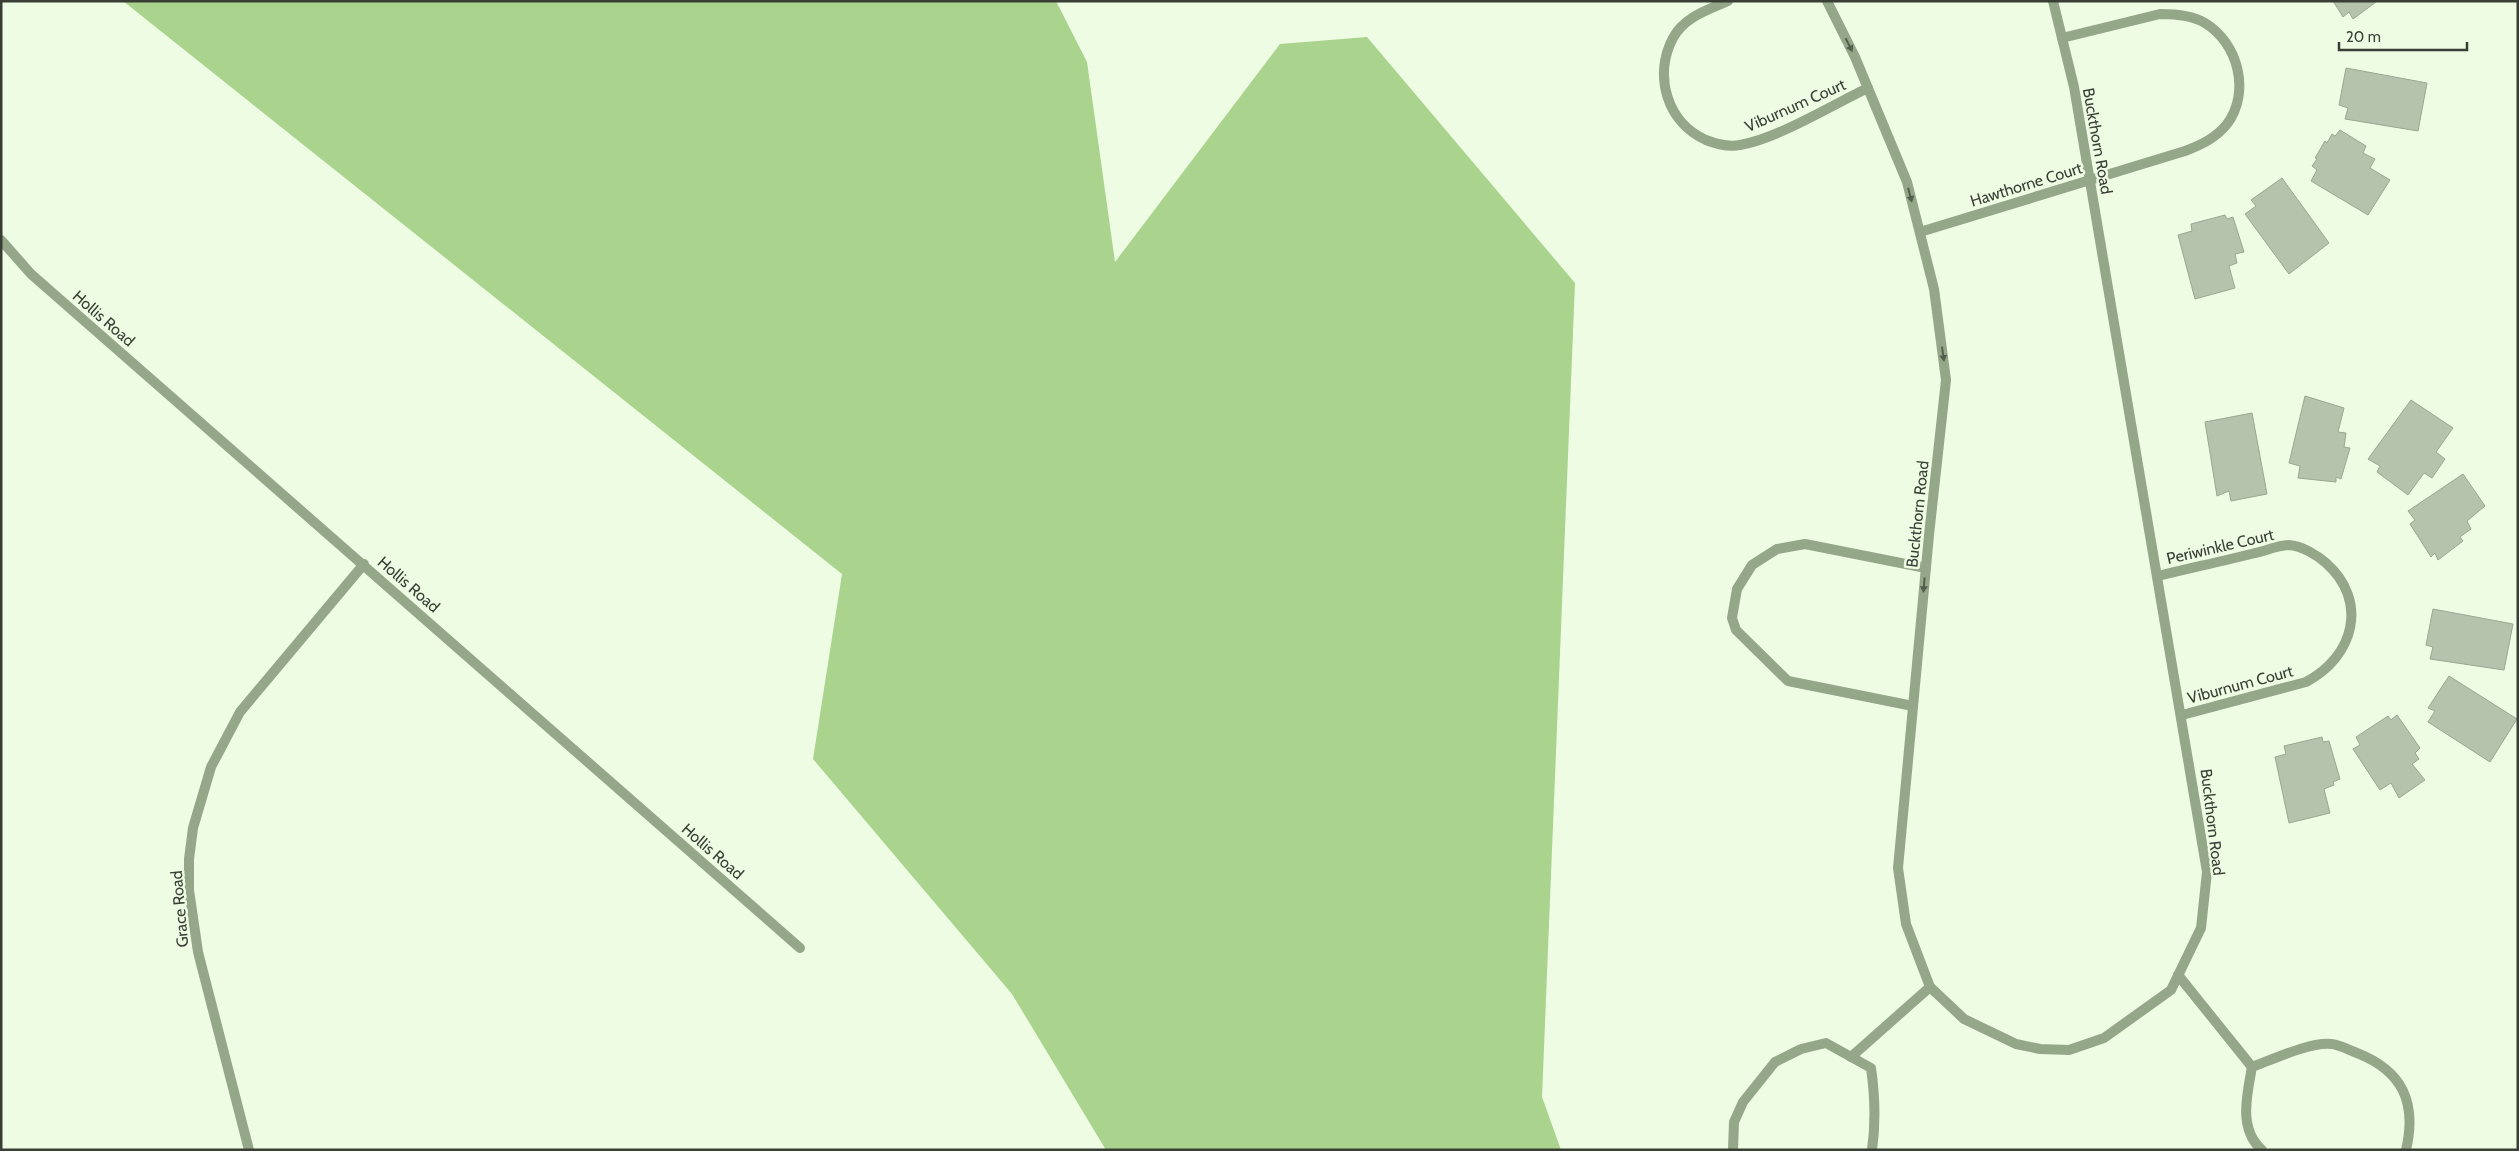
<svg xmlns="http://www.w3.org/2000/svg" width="2519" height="1151" viewBox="0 0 2519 1151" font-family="Cabin,sans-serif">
  <rect width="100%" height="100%" fill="#eefce4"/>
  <polygon fill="#aad38d" points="123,1 1056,1 1087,62 1115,262 1280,44 1367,37 1575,283 1542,1097 1561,1150 1106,1150 1012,994 813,759 842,574"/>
  <g fill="#b5c3ac" stroke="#9aa791">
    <polygon points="2333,1 2376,1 2376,2 2353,19 2349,12 2343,17"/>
    <polygon points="2346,68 2427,83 2418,131 2345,119 2348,108 2339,105"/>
    <polygon points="2340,130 2366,146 2363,153 2375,159 2370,168 2390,180 2368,215 2311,181 2317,170 2312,166 2317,159 2315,158 2325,141 2327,143 2332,134 2335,136"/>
    <polygon points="2282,178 2329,243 2289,274 2245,214 2256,206 2251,200"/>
    <polygon points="2225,215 2227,219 2233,217 2244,252 2235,254 2237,263 2229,266 2235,288 2195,299 2178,235 2192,231 2191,224"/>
    <polygon points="2305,396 2344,408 2338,432 2346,433 2344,447 2350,448 2341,479 2336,477 2336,482 2298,478 2300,466 2289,463"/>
    <polygon points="2411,400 2453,428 2436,452 2445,459 2432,478 2424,473 2408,495 2377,472 2380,466 2368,459"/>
    <polygon points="2252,413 2267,494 2231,501 2229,491 2217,496 2205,422"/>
    <polygon points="2463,474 2485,506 2467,521 2471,529 2460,537 2463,541 2438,560 2435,553 2431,557 2410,524 2415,520 2408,511"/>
    <polygon points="2433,609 2513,624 2504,670 2430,659 2433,647 2426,645"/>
    <polygon points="2449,676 2517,719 2490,762 2428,722 2435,711 2428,708"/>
    <polygon points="2397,715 2420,748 2415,753 2419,759 2412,764 2425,780 2399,798 2391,783 2380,790 2353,749 2360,745 2356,737 2388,716 2391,720"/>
    <polygon points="2322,737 2323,742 2329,741 2340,779 2333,782 2334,785 2324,789 2330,813 2289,823 2275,757 2286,754 2284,746"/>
  </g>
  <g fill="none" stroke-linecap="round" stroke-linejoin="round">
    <g stroke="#95a789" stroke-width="10">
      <path d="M1728,1C1708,10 1684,17 1673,38C1653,75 1667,123 1706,140C1716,144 1729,147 1740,145C1777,139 1832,105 1868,88"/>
      <polyline points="1827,1 1855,57 1907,182 1934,289 1946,380 1929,535 1898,868 1906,924 1930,987 1964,1019 2016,1044 2040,1049 2069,1050 2104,1038 2171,990 2201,928 2207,872 2074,87 2053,1"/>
      <path d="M1920,232L2185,151C2201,145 2216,138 2227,124C2251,92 2238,43 2205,23C2192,15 2175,14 2160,14L2062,38"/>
      <polyline points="1,240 31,274 800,948"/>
      <path d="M2158,576C2191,568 2223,561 2255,553C2265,551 2279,545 2289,545C2302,546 2317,555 2326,563C2369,601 2354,657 2306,682L2182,715"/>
      <polyline points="1913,706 1788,681 1736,630 1732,618 1737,589 1752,565 1777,549 1805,544 1926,568"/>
      <polyline points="2178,975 2252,1067"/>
      <polyline points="1851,1057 1930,987"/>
      <polyline points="249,1150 198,952 189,890 189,859 193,828 211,767 240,712 364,564"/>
      <path d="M1733,1150L1734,1122L1743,1102L1775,1062L1801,1049L1826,1043L1871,1068C1875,1096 1876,1122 1872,1150"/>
      <path d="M2262,1150C2238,1129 2247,1095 2252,1067C2271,1060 2312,1041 2332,1044C2340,1045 2349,1050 2357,1053C2403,1071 2417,1103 2406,1150"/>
    </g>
  </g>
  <defs><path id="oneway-solid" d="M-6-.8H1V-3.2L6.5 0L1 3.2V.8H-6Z" transform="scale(1.25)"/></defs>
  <g fill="#555e4e">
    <use href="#oneway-solid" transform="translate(1849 45) rotate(63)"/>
    <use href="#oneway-solid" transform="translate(1910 195) rotate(75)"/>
    <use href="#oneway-solid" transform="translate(1943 354) rotate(82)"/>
    <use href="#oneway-solid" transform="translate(1924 585) rotate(95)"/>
  </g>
  <g text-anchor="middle" stroke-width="5" stroke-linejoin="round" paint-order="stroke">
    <g font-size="16" fill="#393f35" stroke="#eefce4">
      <text transform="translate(1795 105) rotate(-24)" y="6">Viburnum Court</text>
      <text transform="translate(2098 141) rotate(80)" y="6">Buckthorn Road</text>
      <text transform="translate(2026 184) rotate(-17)" y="6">Hawthorne Court</text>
      <text transform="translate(104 318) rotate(41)" y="6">Hollis Road</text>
      <text transform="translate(1917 514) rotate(-84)" y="6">Buckthorn Road</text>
      <text transform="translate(2220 546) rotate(-13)" y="6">Periwinkle Court</text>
      <text transform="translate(409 584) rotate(41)" y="6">Hollis Road</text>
      <text transform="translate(2240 684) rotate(-15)" y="6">Viburnum Court</text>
      <text transform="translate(2213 822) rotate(83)" y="6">Buckthorn Road</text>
      <text transform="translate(713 851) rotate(41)" y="6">Hollis Road</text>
      <text transform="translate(179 909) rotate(-95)" y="6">Grace Road</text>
    </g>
  </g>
  <rect width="2519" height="1151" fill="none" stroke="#393f35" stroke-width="5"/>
  <path d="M2339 42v8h128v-8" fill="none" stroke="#393f35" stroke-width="2.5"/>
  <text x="2346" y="42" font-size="15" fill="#393f35" stroke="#eefce4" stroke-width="4" paint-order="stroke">20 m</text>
</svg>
